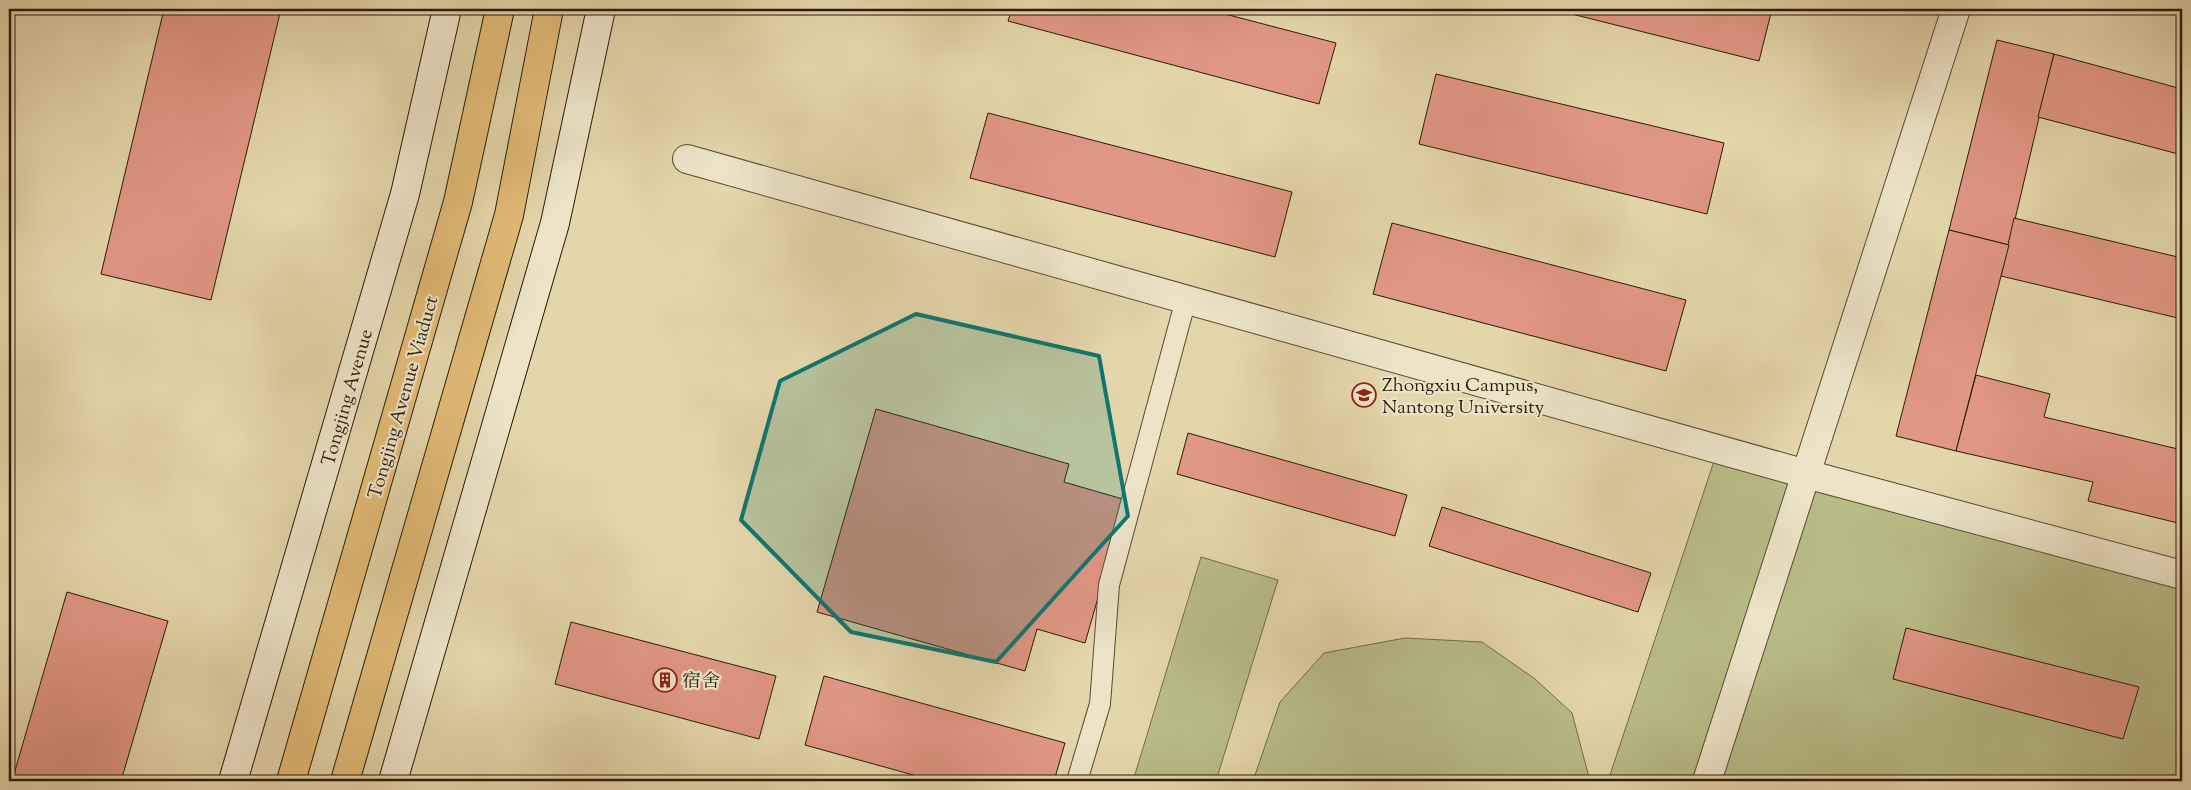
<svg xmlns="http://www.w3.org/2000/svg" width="2191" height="790" viewBox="0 0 2191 790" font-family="'Sorts Mill Goudy','Noto Serif SC',serif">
  <rect width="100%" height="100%" fill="#e4d6ab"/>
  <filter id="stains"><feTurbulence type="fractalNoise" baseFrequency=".004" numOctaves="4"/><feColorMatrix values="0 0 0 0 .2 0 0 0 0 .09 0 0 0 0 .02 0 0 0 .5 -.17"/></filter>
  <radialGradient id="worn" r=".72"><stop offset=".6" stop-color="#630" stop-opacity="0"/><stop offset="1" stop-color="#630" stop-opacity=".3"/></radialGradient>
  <g fill="#b9bc86" stroke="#726c47">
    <polygon points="1718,449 2182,575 2182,781 1608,781"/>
    <polygon points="1201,557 1278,580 1216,781 1133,781"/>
    <polygon points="1405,638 1482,642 1535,679 1572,713 1590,781 1253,781 1280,702 1324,653"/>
  </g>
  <g fill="#e19786" stroke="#2b1b08">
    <polygon points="164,9 281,9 211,300 101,274"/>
    <polygon points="1012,9 1206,9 1336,43 1319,104 1008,21"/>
    <polygon points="1552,9 1772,9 1759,61"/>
    <polygon points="1997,40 2054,54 2009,245 1949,230"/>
    <polygon points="2054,54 2182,89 2182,155 2038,117"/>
    <polygon points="1436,74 1724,143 1707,214 1419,144"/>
    <polygon points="988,113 1292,192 1275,257 970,178"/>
    <polygon points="2014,218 2182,258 2182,319 2001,276"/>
    <polygon points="1392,223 1686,300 1666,371 1373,294"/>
    <polygon points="1949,230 2009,245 1956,451 1896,436"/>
    <polygon points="1976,375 2050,394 2044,417 2182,450 2182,524 2088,501 2093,482 1956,451"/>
    <polygon points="876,409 1069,464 1064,482 1126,500 1085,643 1037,629 1025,671 817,612"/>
    <polygon points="1188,433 1407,495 1395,536 1177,474"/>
    <polygon points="1442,507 1651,573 1638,612 1429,546"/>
    <polygon points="67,592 168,621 121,781 12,781"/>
    <polygon points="9,611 12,612 9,625"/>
    <polygon points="571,622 776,676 759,739 555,684"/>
    <polygon points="1906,628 2139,687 2123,739 1893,679"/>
    <polygon points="824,676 1065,743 1054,781 935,781 805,745"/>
  </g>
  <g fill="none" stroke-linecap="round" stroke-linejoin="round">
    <g stroke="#594a31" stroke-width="22">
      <polyline id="lane" points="1077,781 1100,704 1109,585 1186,299"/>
    </g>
    <g stroke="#594a31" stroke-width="30">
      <g id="street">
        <polyline points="687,159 1806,474 2182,575"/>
        <polyline points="1707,781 1956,9"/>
      </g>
    </g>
    <g stroke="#2b1b08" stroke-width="30">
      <g id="secondary">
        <polyline points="233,781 405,194 447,9"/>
        <polyline points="393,781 555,223 601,9"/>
      </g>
    </g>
    <g stroke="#2b1b08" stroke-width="30">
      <g id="highway">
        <polyline points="291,781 458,202 500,9"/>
        <polyline points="345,781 509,215 549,9"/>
      </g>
    </g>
    <use href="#lane" stroke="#ede4c8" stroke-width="20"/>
    <use href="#street" stroke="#ede4c8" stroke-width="28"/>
    <use href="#secondary" stroke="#ede4c8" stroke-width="28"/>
    <use href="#highway" stroke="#e2bb76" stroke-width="28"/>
  </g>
  <path fill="#0f766e" fill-opacity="0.2" stroke="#0f766e" stroke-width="4" stroke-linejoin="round" d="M916,314L1099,356L1128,516L996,662L851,632L741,520L780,381Z"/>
  <defs>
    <g id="university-ring" transform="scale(1.25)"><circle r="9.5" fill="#ede4c8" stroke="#8f2418" stroke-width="1.5"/><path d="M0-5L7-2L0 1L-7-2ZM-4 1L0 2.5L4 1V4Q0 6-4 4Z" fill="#8f2418"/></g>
    <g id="building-ring" transform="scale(1.25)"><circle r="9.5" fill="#ede4c8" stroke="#8f2418" stroke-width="1.5"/><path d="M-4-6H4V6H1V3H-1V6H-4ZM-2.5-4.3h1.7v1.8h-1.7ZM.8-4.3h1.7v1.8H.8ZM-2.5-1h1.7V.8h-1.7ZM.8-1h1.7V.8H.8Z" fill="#8f2418"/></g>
  </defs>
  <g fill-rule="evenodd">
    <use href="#university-ring" x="1364" y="395"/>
    <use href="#building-ring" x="665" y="680"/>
  </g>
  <g text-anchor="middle" stroke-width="4.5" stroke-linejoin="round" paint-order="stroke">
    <g font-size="19" fill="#2b1b08" stroke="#ede4c8" text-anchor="start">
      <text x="1382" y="391">Zhongxiu Campus,<tspan x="1382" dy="22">Nantong University</tspan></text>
      <text x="682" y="687">宿舍</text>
    </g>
    <g font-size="19" fill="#2b1b08" stroke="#ede4c8">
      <text transform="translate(346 397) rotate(-74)" y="7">Tongjing Avenue</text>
      <text transform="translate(402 397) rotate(-74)" y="7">Tongjing Avenue Viaduct</text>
    </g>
  </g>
  <rect width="2191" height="790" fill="none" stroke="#e4d6ab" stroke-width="30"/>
  <rect x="10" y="10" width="2171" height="770" fill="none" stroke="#2b1b08" stroke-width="2.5"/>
  <rect x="15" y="15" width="2161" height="760" fill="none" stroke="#2b1b08"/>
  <rect width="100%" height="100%" filter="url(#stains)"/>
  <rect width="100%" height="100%" fill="url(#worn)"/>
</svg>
